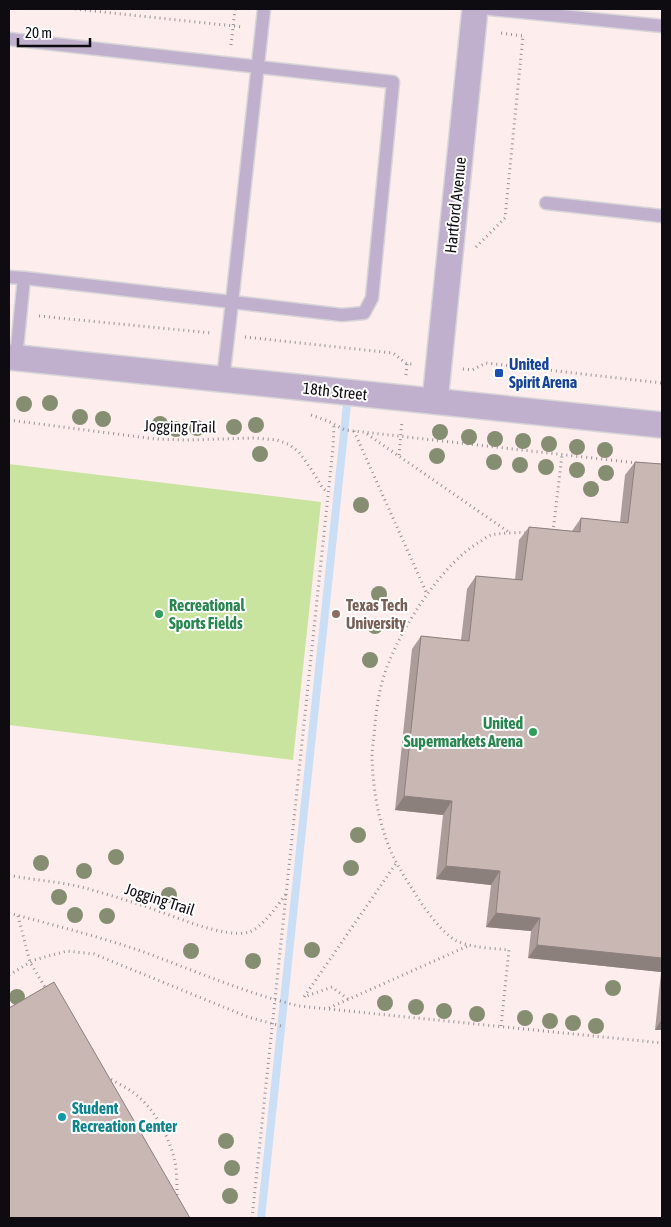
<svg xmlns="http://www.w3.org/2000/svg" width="671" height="1227" viewBox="0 0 671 1227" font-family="'Asap Condensed',sans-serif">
  <rect width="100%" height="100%" fill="#fdfbfe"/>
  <rect fill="#feeded" x="9" y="9" width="653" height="1209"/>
  <polygon fill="#c9e49e" points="9,464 321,502 293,760 9,725"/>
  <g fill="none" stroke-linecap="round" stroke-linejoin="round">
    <polyline stroke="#cadef6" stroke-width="8" points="261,1218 348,395"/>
    <g stroke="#d7d5d8" stroke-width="15">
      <g id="service">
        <polyline points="490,9 662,26"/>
        <path d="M9,39C137,53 265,68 393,82L372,298L364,313L342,315L232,302L24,278"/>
        <polyline points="546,203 662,216"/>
        <polyline points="9,277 24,278 16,358"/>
        <polyline points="223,379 232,302 264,9"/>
      </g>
    </g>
    <g stroke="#d7d5d8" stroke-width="28">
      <g id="minor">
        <polyline points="9,357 662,425"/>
        <polyline points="435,401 475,9"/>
      </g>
    </g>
    <g stroke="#949295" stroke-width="3" stroke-dasharray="1 4" stroke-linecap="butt">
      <polyline points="75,9 243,27"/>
      <polyline points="231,45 235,9"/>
      <polyline points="476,247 505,218 523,36 501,33"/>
      <polyline points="39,316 211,333"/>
      <polyline points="245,337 393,353 407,364 414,364"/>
      <polyline points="463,369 472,370 486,363 662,383"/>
      <polyline points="406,375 407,364"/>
      <polyline points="311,415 328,421 345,430 637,463"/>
      <polyline points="9,420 155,439 186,440 255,438 277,440 288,444 299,452 311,469 322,487 327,492"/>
      <polyline points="354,431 427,594"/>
      <polyline points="367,434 510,533"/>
      <polyline points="399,455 402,421"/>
      <polyline points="553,532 562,455"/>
      <path d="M9,875C31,880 54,881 77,886C101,892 126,900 150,908C174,916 225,939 249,932C262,928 278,905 286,894"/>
      <path d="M9,913C53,925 97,936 141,951C193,970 245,993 299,1006L662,1043"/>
      <polyline points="18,916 30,962 46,989"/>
      <polyline points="9,975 34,960 67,951 94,954 248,1017 281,1026"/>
      <polyline points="348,999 332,987 304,997 397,862"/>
      <polyline points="329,1008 470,945"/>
      <path d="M501,1026L509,950C492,948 472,948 457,941C443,935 421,904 413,890C404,876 395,862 389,847C378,819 373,788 372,758C372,751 373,743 374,736C376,711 379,685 389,662C405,622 444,562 481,541C484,539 488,536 491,535C499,533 520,532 529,533"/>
      <path d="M107,1077C115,1082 126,1087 134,1093C155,1109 169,1136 175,1162C177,1173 177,1186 177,1197"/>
      <polyline points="252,1218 333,448 334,424"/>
    </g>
    <use href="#service" stroke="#c0b0ce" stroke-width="12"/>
    <use href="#minor" stroke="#c0b0ce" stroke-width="25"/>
  </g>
  <g fill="#868e72">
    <circle cx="50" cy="403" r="8"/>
    <circle cx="24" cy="404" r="8"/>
    <circle cx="80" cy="417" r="8"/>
    <circle cx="103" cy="419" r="8"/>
    <circle cx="160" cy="424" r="8"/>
    <circle cx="256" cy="425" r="8"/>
    <circle cx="234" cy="427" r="8"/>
    <circle cx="197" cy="428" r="8"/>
    <circle cx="176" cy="429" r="8"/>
    <circle cx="440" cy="432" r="8"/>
    <circle cx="469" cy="437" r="8"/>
    <circle cx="495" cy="439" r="8"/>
    <circle cx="523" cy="441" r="8"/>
    <circle cx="549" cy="444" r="8"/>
    <circle cx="577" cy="447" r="8"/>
    <circle cx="605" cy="450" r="8"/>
    <circle cx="260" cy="454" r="8"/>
    <circle cx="437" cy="456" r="8"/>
    <circle cx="494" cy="462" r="8"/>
    <circle cx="520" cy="465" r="8"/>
    <circle cx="546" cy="467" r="8"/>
    <circle cx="577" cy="470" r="8"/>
    <circle cx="606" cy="473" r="8"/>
    <circle cx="591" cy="489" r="8"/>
    <circle cx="361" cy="505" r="8"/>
    <circle cx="379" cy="594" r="8"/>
    <circle cx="375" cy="626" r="8"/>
    <circle cx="370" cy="660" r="8"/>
    <circle cx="358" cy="835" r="8"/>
    <circle cx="116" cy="857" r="8"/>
    <circle cx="41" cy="863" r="8"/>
    <circle cx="351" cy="868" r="8"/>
    <circle cx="84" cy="871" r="8"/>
    <circle cx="169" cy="895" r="8"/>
    <circle cx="59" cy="897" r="8"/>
    <circle cx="75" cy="915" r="8"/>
    <circle cx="107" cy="916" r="8"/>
    <circle cx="312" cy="950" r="8"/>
    <circle cx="191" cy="951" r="8"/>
    <circle cx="253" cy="961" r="8"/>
    <circle cx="613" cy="988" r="8"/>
    <circle cx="17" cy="997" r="8"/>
    <circle cx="385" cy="1003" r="8"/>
    <circle cx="416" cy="1007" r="8"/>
    <circle cx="444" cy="1011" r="8"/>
    <circle cx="477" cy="1014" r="8"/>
    <circle cx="525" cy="1018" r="8"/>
    <circle cx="550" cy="1021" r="8"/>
    <circle cx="573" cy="1023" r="8"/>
    <circle cx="596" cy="1026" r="8"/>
    <circle cx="226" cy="1141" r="8"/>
    <circle cx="232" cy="1168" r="8"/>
    <circle cx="230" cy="1196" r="8"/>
  </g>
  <polygon fill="#ac9d9a" points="635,462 662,464 662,1030 655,1030 661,972 528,958 531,931 486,927 491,885 436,879 443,815 395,810 412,649 421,636 461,640 467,589 476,576 515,580 519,540 529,527 572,531 581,518 620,522 625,475"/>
  <g fill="#8c807d">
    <polygon points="404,796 452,801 443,815 395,810"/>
    <polygon points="446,866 500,871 491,885 436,879"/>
    <polygon points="496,913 540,918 531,931 486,927"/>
    <polygon points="537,945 662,958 662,970 661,972 528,958"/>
    <polygon points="662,1019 662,1030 655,1030"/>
  </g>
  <g fill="#c8b7b3" stroke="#8c807d">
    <polygon points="635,462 662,464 662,958 537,945 540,918 496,913 500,871 446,866 452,801 404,796 421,636 469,641 476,576 522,580 529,527 580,532 581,518 628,523"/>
    <polygon points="54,982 190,1218 9,1218 9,1008"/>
  </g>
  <rect fill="#1a4fb4" stroke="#fff" stroke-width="2" x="494" y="368" width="10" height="10" rx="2.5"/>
  <g fill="#2e9e5b" stroke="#fff" stroke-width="2">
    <circle cx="159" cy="614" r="5"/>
    <circle cx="533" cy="732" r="5"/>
  </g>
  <circle fill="#8d6e63" stroke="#fff" stroke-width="2" cx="336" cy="614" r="5"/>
  <circle fill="#0f9aa8" stroke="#fff" stroke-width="2" cx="62" cy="1117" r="5"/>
  <g text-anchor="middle" stroke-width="4" stroke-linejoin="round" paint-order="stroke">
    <g font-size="16" fill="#0f0c11" stroke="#fff">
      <text transform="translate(455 205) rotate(-84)" y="6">Hartford Avenue</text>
      <text transform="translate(335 391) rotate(6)" y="6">18th Street</text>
      <text transform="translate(180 426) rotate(1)" y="6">Jogging Trail</text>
      <text transform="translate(160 899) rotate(18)" y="6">Jogging Trail</text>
    </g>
    <g font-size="16" font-weight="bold" fill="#164399" stroke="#fff" text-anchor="start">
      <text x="509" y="370">United<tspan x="509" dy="18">Spirit Arena</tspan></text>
    </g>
    <g font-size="16" font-weight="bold" fill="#27864d" stroke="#fff" text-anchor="start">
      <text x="169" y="611">Recreational<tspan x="169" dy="18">Sports Fields</tspan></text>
      <text x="523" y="729" text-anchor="end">United<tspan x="523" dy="18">Supermarkets Arena</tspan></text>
    </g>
    <g font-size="16" font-weight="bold" fill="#785e54" stroke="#fff" text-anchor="start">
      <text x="346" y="611">Texas Tech<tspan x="346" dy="18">University</tspan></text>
    </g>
    <g font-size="16" font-weight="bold" fill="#0d838f" stroke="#fff" text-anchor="start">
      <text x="72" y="1114">Student<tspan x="72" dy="18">Recreation Center</tspan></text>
    </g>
  </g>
  <rect width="671" height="1227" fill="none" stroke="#0f0c11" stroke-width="20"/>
  <path d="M18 38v8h72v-8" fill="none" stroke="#0f0c11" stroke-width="2.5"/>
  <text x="25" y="38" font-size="15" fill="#0f0c11" stroke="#ffffff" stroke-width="4" paint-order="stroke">20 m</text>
</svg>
